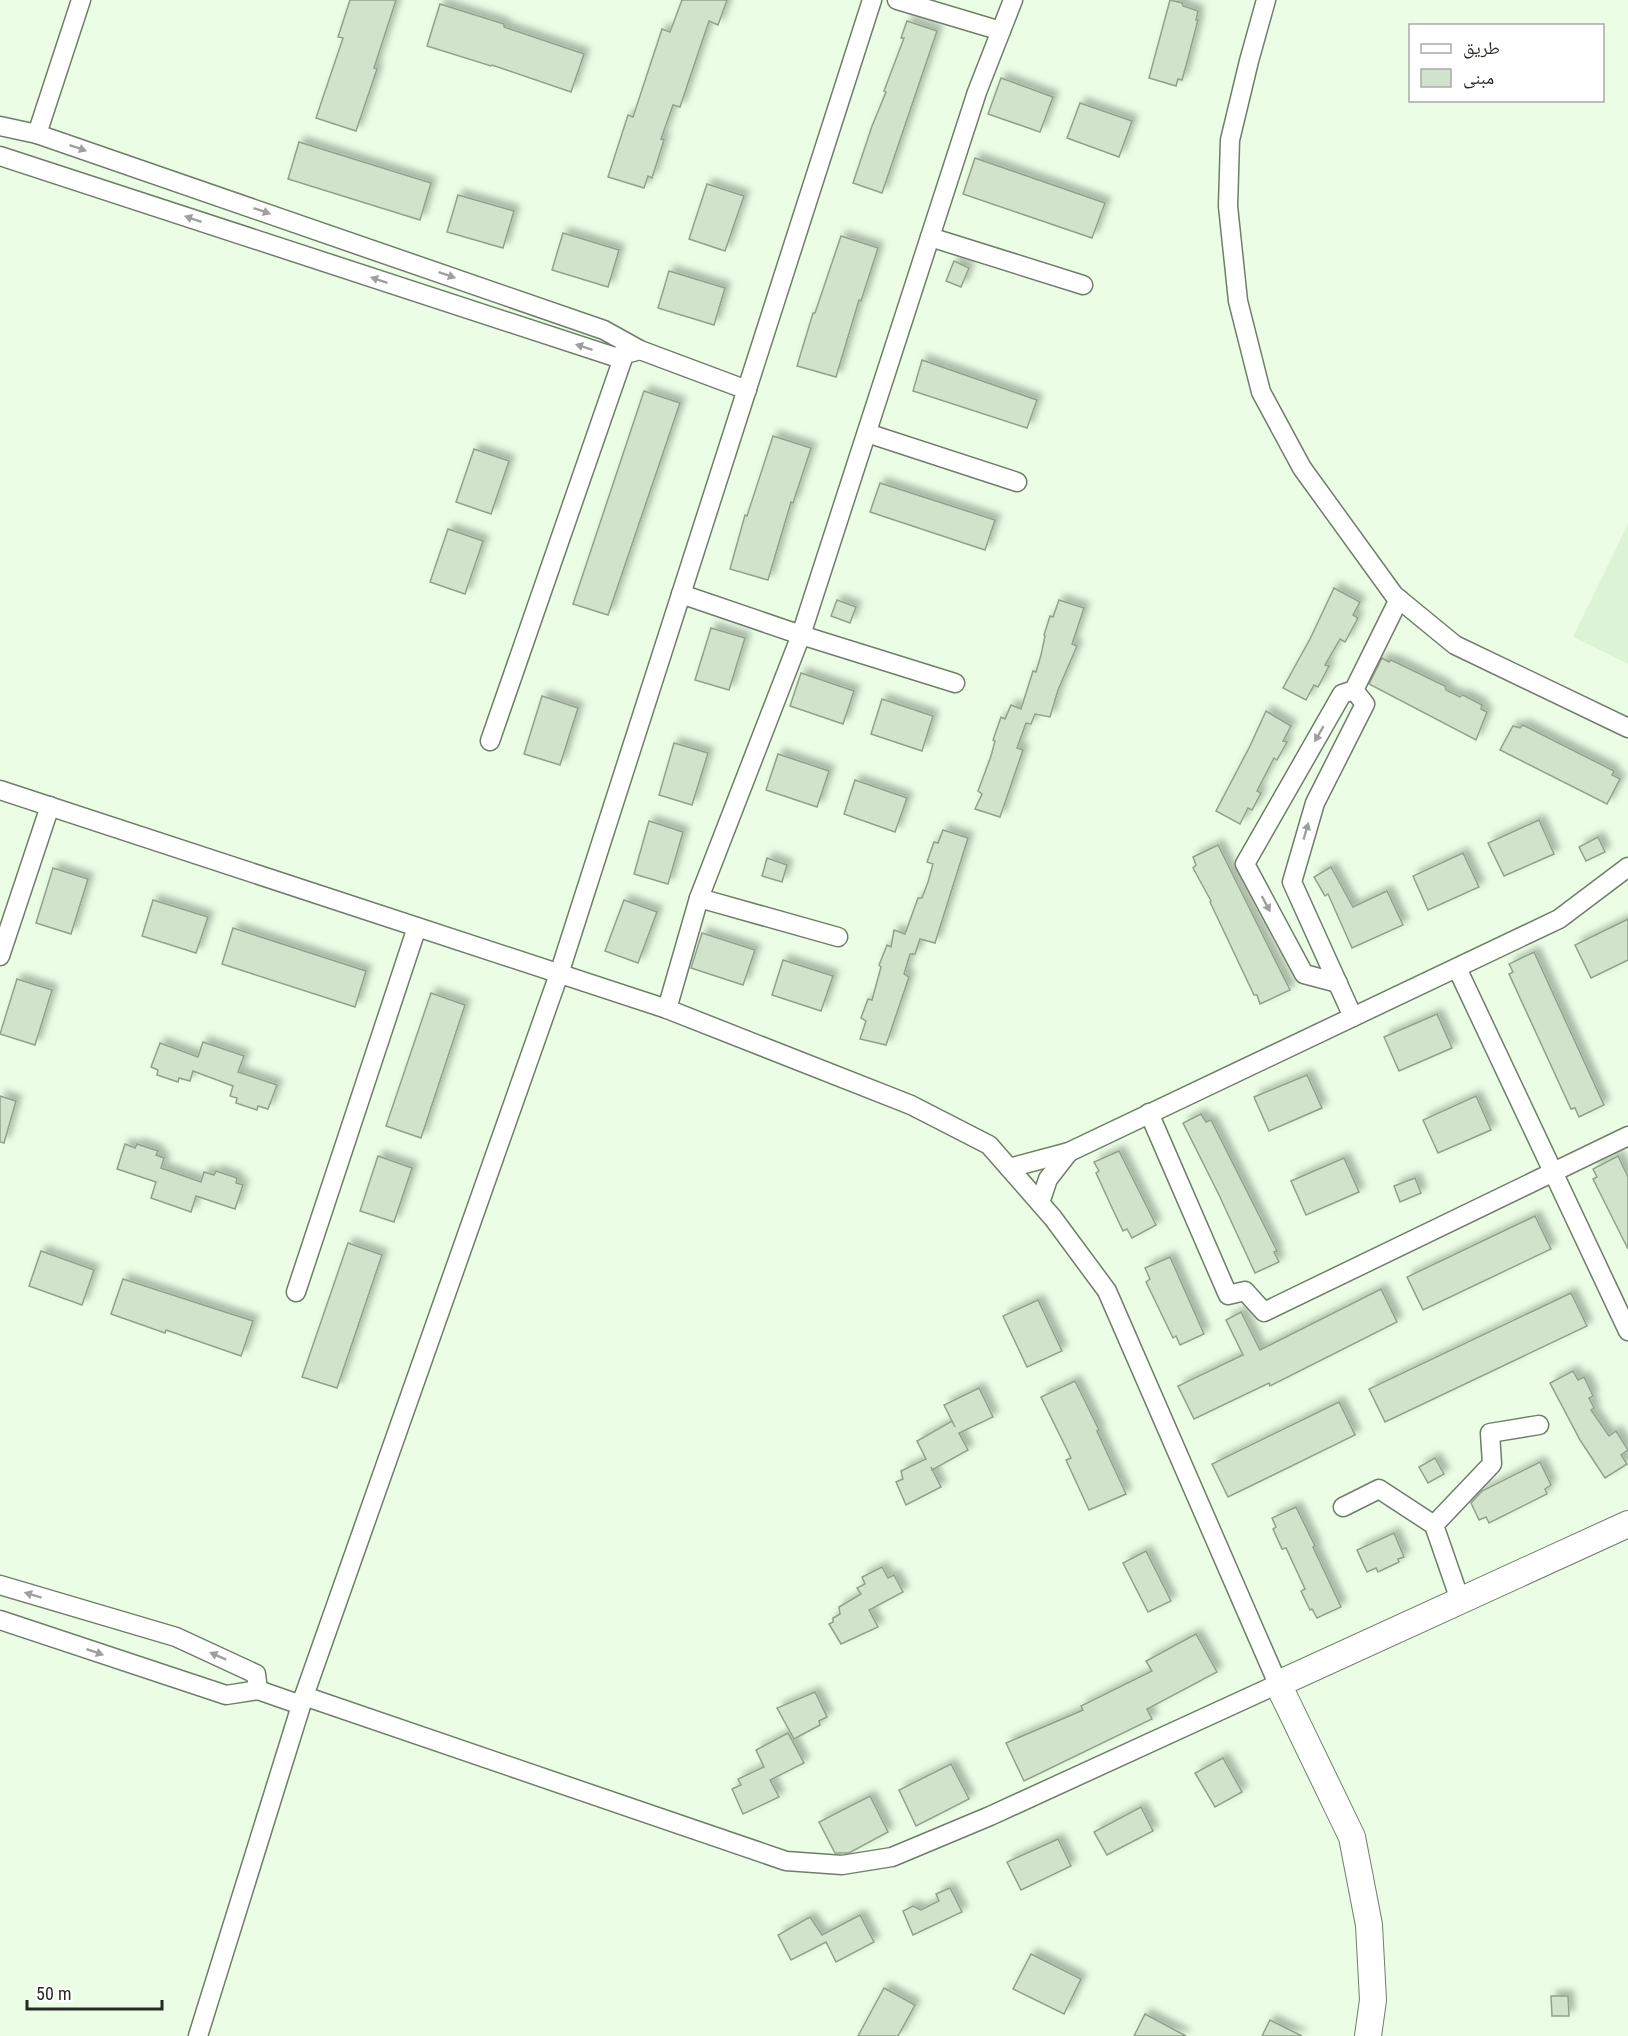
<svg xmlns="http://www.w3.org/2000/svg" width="1628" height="2036" viewBox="0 0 1628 2036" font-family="'Roboto Condensed','Noto Naskh Arabic',sans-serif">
  <defs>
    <filter id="shadow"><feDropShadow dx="5.5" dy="-5.5" stdDeviation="3" flood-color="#0004"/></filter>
  </defs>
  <rect width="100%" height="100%" fill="#ebfee5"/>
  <polygon fill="#dcf4d5" points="1628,524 1628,664 1573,637"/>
  <g fill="#d1e3cb" stroke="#91a28b" stroke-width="1.5" filter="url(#shadow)">
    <polygon points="350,0 396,0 374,68 377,69 356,131 316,118 343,38 338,37"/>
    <polygon points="682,0 727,0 718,25 709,21 680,107 673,105 661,139 664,140 652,178 648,176 644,188 608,177 628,115 633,117 662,29 670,32"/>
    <polygon points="1170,0 1182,3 1183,6 1198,11 1196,20 1198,20 1187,62 1182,80 1178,79 1176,86 1149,78"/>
    <polygon points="440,4 504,24 504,27 584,54 571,92 492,65 491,66 427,46"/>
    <polygon points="907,21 937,31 882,193 853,183 872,126 886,92 884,91 904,38 901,38"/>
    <polygon points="1001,78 1053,97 1040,132 988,114"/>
    <polygon points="1080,103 1132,121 1119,157 1067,138"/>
    <polygon points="299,142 431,183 420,220 288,179"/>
    <polygon points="975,158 1105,203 1092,238 963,194"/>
    <polygon points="707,184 744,196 725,251 689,239"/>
    <polygon points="458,195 514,211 503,248 447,232"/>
    <polygon points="563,233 619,250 608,287 552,270"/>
    <polygon points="841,236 878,248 861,301 859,300 836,377 797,366 813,313 815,313"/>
    <polygon points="954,261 969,268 961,287 946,281"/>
    <polygon points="669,271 725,288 714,325 658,308"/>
    <polygon points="922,360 1037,400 1027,428 913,391"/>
    <polygon points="644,391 680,403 608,615 573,604"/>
    <polygon points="773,436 811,448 793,503 791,502 768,580 730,569 745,515 747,516"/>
    <polygon points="474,449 509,461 491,514 456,502"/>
    <polygon points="880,483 995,520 985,550 870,512"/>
    <polygon points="448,529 483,541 465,594 430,582"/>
    <polygon points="1334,588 1360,602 1353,615 1358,618 1345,642 1340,639 1325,665 1329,666 1318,687 1314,685 1306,700 1283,688 1310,639"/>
    <polygon points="837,600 856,607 850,623 831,616"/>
    <polygon points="1059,600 1084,608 1072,644 1077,646 1058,690 1050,717 1035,714 1031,724 1026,723 1017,748 1023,750 1000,817 975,809 982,794 978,791 991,756 995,741 993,740 1001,717 1005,719 1011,705 1021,709 1033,671 1036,672 1041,655 1045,636 1044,635 1050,616 1053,617"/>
    <polygon points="711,628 745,638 729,690 695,680"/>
    <polygon points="1382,658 1389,662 1391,660 1445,686 1446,690 1460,697 1463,695 1482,705 1481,709 1487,712 1476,740 1369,684"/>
    <polygon points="801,673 854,691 843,724 790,706"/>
    <polygon points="542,696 578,708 560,765 524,754"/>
    <polygon points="882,699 933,716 922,751 871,734"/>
    <polygon points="1266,711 1291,726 1283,741 1287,742 1277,760 1274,758 1257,791 1261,793 1252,810 1248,808 1240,824 1216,811 1250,746"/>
    <polygon points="1523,725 1614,771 1612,775 1620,779 1607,804 1500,750 1513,726 1520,728"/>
    <polygon points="674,743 708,753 692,805 659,795"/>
    <polygon points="778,754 829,771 817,807 766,790"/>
    <polygon points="855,780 907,798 895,832 844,814"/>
    <polygon points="1539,820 1554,854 1504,876 1488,843"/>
    <polygon points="649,821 683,832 668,884 634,874"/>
    <polygon points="943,830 968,838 935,943 920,939 915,954 910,954 904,974 909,977 886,1045 860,1039 866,1021 861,1018 868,999 872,1000 881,967 879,965 887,945 891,947 894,930 905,934 918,898 922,898 928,882 933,864 927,862 934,842 938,843"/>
    <polygon points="1598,837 1605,852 1586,861 1579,847"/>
    <polygon points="1218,845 1290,990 1260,1004 1257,995 1254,995 1210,902 1211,901 1193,868 1196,865 1193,857"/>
    <polygon points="1463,853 1479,887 1428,910 1413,876"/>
    <polygon points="767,858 787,865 782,882 762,876"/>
    <polygon points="1331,867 1353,907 1387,891 1403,925 1352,948 1328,894 1325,896 1314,877"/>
    <polygon points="53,868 88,879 71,934 36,923"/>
    <polygon points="153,900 208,917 196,953 142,936"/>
    <polygon points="624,900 657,912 638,963 605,951"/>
    <polygon points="1628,919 1628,960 1591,978 1575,945"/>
    <polygon points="233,928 366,971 355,1007 222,964"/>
    <polygon points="702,933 755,950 743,985 691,968"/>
    <polygon points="1534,952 1604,1105 1579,1117 1575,1108 1571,1109 1509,974 1513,972 1509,964"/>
    <polygon points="783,960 833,976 821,1011 772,995"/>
    <polygon points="17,979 52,990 35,1045 0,1034"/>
    <polygon points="431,993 465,1005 421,1138 386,1126"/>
    <polygon points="1437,1014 1452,1048 1399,1071 1384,1037"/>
    <polygon points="203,1042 244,1056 238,1072 277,1085 268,1109 258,1106 257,1110 236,1103 237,1098 230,1096 233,1086 193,1071 190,1081 179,1078 178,1082 157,1075 158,1070 151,1067 160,1043 198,1057"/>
    <polygon points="1307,1075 1322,1108 1269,1131 1254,1097"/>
    <polygon points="0,1096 16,1101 4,1143 0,1142"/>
    <polygon points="1476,1096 1491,1130 1438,1153 1423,1120"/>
    <polygon points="1201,1114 1206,1122 1211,1120 1277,1251 1274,1252 1279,1262 1255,1273 1219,1195 1183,1123"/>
    <polygon points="125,1144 135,1148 137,1144 158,1151 156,1155 164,1158 161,1168 201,1182 204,1172 214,1175 216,1171 237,1178 236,1183 243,1185 235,1209 196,1196 191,1212 151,1198 156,1182 117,1169"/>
    <polygon points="1119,1151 1156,1225 1132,1238 1127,1229 1123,1231 1113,1210 1096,1173 1099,1171 1094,1162"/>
    <polygon points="378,1156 412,1168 394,1222 360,1211"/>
    <polygon points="1618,1156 1628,1177 1628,1249 1593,1179 1597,1177 1593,1169"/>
    <polygon points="1344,1158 1359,1192 1306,1215 1291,1181"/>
    <polygon points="1415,1178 1421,1193 1400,1202 1394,1186"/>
    <polygon points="1535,1216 1551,1249 1423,1310 1407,1277"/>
    <polygon points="348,1243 382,1255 337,1388 302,1377"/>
    <polygon points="41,1251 94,1270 82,1305 29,1286"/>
    <polygon points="1170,1257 1204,1334 1180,1345 1176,1336 1173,1338 1146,1282 1150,1279 1145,1268"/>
    <polygon points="123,1279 253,1321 241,1356 166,1330 165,1333 111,1314"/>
    <polygon points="1381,1289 1397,1322 1270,1386 1269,1383 1194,1419 1178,1386 1243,1355 1226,1320 1241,1312 1260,1350"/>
    <polygon points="1571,1293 1587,1326 1385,1422 1369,1389"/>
    <polygon points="1038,1300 1062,1351 1027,1367 1003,1316"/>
    <polygon points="1573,1371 1578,1380 1584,1377 1593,1396 1589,1398 1594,1408 1591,1410 1609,1436 1616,1431 1628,1450 1621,1455 1627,1464 1605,1478 1580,1440 1550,1383"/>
    <polygon points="1075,1381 1099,1430 1097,1431 1126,1494 1089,1510 1066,1460 1071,1458 1041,1397"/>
    <polygon points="979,1388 993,1417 959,1433 968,1450 932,1470 931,1467 941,1487 906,1505 896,1482 903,1479 901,1471 926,1459 917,1441 952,1421 955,1427 944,1405"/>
    <polygon points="1339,1402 1355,1435 1228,1497 1212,1464"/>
    <polygon points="1435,1458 1444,1474 1428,1483 1419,1467"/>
    <polygon points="1540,1462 1551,1485 1545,1489 1547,1494 1489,1523 1486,1517 1479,1520 1471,1503 1482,1491"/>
    <polygon points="1296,1507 1315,1546 1313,1547 1341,1607 1317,1618 1312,1609 1310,1610 1301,1591 1305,1589 1286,1548 1282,1549 1273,1529 1276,1527 1272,1518"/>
    <polygon points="1394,1533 1404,1557 1398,1559 1399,1562 1378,1572 1376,1568 1367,1572 1357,1550"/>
    <polygon points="1146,1551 1171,1601 1148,1612 1123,1563"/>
    <polygon points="882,1567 888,1578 894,1575 903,1592 869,1610 878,1627 841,1644 829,1624 833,1622 833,1618 840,1614 839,1607 861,1594 857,1588 865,1584 862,1577"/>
    <polygon points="1196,1634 1217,1672 1147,1709 1152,1719 1024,1781 1006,1743 1083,1710 1081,1706 1152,1671 1146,1661"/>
    <polygon points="815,1692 827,1717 819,1721 820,1725 794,1739 777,1708"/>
    <polygon points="788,1733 804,1763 770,1780 779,1797 743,1814 732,1789 741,1785 738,1779 764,1767 756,1750"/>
    <polygon points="1223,1758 1242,1792 1215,1807 1195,1773"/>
    <polygon points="951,1764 969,1799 916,1826 899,1790"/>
    <polygon points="870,1796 888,1832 849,1853 835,1853 819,1822"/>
    <polygon points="1141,1807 1153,1831 1107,1855 1094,1832"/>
    <polygon points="1058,1839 1071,1866 1021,1890 1007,1862"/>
    <polygon points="950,1888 962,1912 913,1935 903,1911 913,1906 921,1910 939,1901 936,1894"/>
    <polygon points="860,1915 874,1942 836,1962 826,1942 791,1960 778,1935 810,1917 822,1935"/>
    <polygon points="1031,1954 1081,1979 1064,2014 1013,1989"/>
    <polygon points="884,1988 915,2005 898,2036 858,2036"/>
    <polygon points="1551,1996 1568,1996 1569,2016 1552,2016"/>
    <polygon points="1145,2014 1186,2036 1134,2036"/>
    <polygon points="1270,2020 1302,2036 1262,2036"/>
  </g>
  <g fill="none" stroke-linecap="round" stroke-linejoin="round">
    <g stroke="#6e7e69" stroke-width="21">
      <g id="street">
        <polyline points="897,0 1001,31"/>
        <polyline points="1266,0 1249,61 1230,140 1228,206 1238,301 1261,392 1302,468 1394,595 1455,645 1628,728"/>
        <polyline points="0,126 37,134 604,330 640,350 747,390"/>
        <polyline points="37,134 81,0"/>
        <polyline points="0,156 615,357 640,350"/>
        <polyline points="930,237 1083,285"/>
        <polyline points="867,433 1017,482"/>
        <polyline points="681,594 801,635 977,92 1013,0"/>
        <polyline points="490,741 624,355"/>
        <polyline points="0,790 667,1009 911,1105 989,1145 1053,1218 1107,1291 1278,1684 990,1816 892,1857 842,1865 786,1861 304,1696"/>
        <polyline points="838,937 699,898 801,635 955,683"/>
        <polyline points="0,956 50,806"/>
        <polyline points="1457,968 1628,1331"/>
        <polyline points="1338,983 1304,974 1245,864 1342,694 1354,690 1399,599"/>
        <polyline points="667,1009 699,898"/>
        <polyline points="1353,1017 1292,882 1315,803 1365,704 1354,690"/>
        <polyline points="1149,1113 1228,1295 1245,1291 1264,1312 1628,1136"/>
        <polyline points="1009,1168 1069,1152 1559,919 1628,867"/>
        <polyline points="1040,1203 1048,1179 1069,1152"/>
        <polyline points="296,1292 417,927"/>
        <polyline points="1343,1507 1379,1489 1434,1525 1460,1600"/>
        <polyline points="1434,1525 1492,1464 1490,1433 1539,1425"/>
        <polyline points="0,1585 176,1637 256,1674 258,1690"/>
        <polyline points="0,1620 226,1695 258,1690 301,1705"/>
        <polyline points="198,2036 304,1696 559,974 872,0"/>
      </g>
    </g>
    <g stroke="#6e7e69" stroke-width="28">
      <polyline id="secondary" points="1368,2036 1373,2000 1369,1925 1352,1837 1278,1684 1628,1524"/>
    </g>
    <use href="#street" stroke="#fff" stroke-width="18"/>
    <use href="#secondary" stroke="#fff" stroke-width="26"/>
  </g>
  <defs><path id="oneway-solid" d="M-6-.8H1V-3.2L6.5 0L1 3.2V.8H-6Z" transform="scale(1.5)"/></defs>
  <g fill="#9da09c">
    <use href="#oneway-solid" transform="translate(78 148) rotate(19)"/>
    <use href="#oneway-solid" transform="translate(262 211) rotate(19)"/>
    <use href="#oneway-solid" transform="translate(193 219) rotate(-161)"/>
    <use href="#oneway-solid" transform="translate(447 275) rotate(19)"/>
    <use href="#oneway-solid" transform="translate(379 280) rotate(-162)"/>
    <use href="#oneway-solid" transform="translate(584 347) rotate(-162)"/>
    <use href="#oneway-solid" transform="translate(1319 734) rotate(120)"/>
    <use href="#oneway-solid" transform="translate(1306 831) rotate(-74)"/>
    <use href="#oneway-solid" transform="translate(1266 904) rotate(62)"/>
    <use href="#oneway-solid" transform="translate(33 1595) rotate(-163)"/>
    <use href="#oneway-solid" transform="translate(95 1652) rotate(19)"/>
    <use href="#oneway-solid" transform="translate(218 1656) rotate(-156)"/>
  </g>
  <rect x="1409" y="24" width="195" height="78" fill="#ffffff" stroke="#a8aaa7" stroke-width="1.5"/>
  <rect x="1421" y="44" width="30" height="9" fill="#ffffff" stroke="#a8aaa7" stroke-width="1.5"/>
  <text x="1463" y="54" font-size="18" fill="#252b22">طريق</text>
  <rect x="1421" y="69" width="30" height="18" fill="#d1e3cb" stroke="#a8aaa7" stroke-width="1.5"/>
  <text x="1463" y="84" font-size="18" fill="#252b22">مبنى</text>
  <path d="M27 2000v9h135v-9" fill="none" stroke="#252b22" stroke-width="3"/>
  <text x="36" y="2000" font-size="18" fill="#252b22" stroke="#ffffff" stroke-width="4.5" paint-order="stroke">50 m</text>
</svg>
